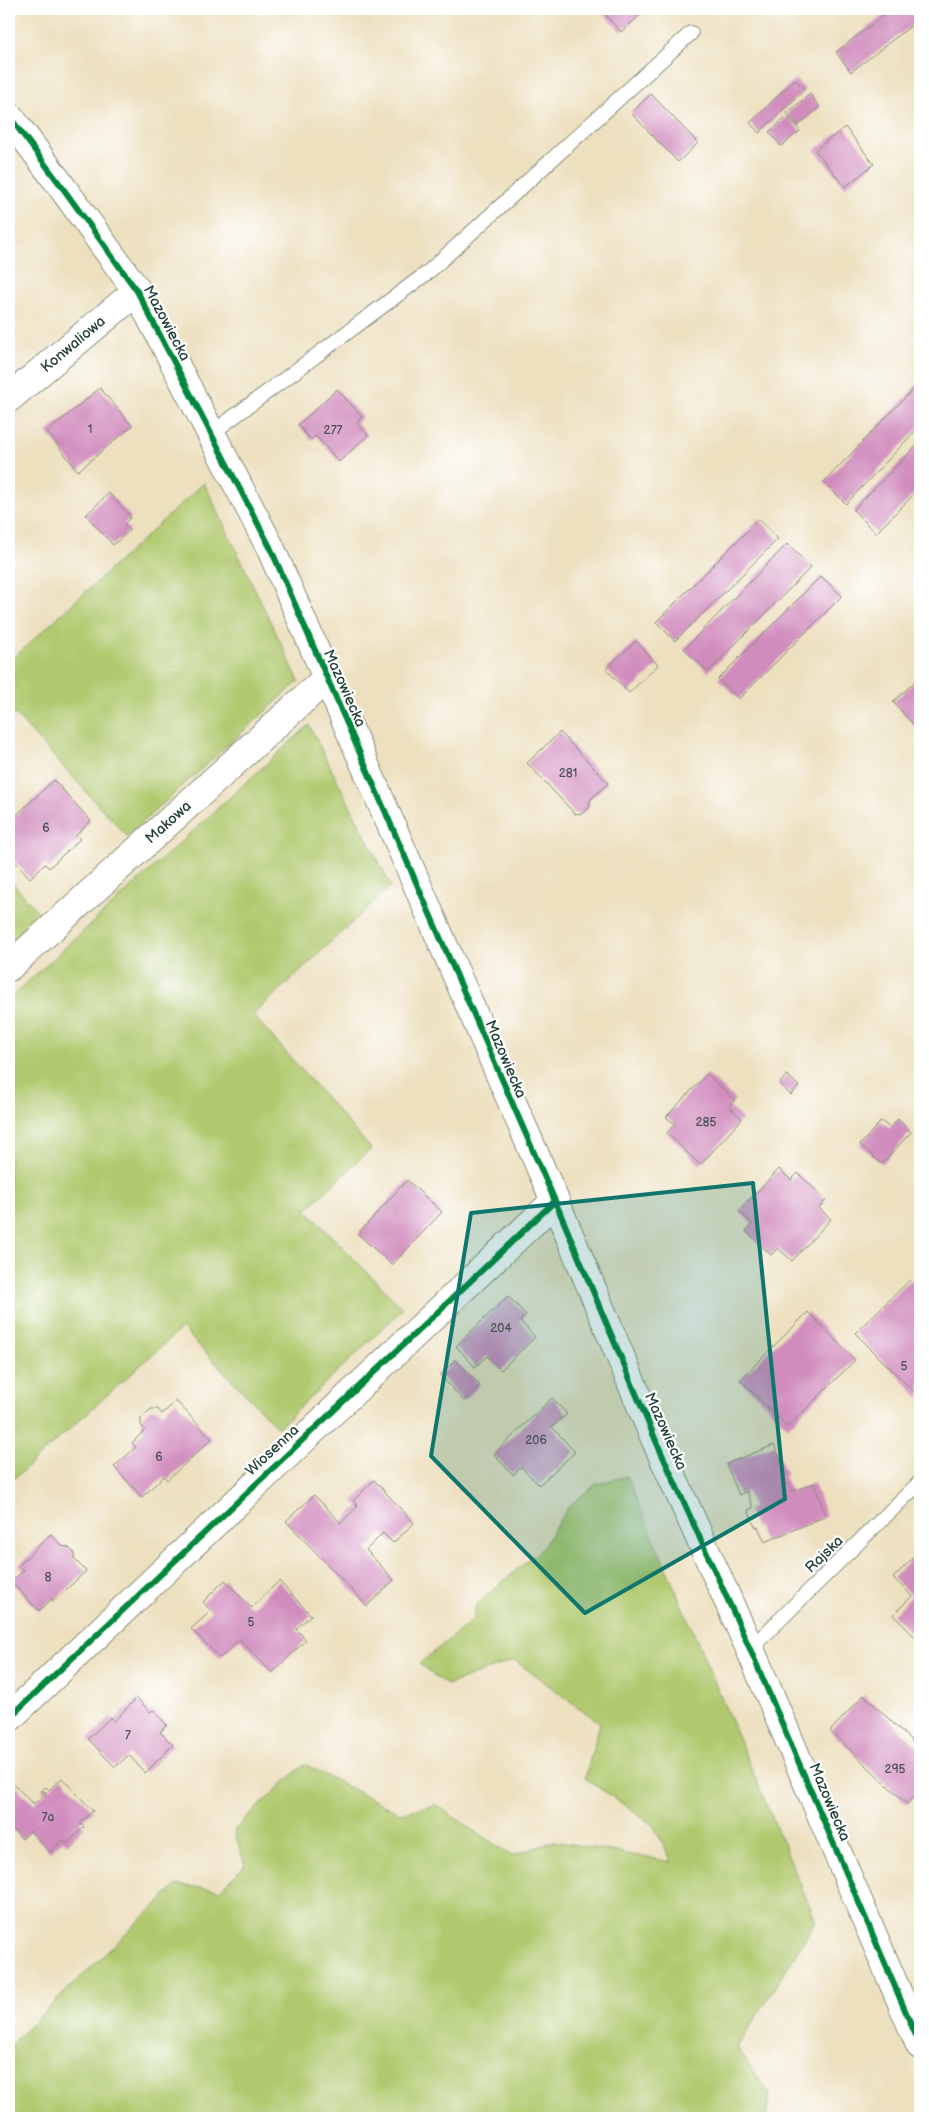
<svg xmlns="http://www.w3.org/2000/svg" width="929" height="2127" viewBox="0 0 929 2127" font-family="'Balsamiq Sans',sans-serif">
  <rect width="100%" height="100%" fill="#fff"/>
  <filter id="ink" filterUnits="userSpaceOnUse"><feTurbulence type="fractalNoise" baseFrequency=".02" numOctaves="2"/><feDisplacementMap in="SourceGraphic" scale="10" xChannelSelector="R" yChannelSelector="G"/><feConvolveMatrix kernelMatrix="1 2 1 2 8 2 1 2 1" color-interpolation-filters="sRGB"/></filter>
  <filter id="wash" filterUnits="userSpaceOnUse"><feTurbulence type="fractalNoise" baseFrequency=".0096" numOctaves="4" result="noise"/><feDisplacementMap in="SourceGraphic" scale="20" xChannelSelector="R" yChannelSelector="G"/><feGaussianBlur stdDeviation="1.12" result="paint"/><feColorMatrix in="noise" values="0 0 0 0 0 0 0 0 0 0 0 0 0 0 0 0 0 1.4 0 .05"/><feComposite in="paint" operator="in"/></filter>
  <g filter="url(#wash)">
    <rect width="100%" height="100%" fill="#ede0bf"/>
    <g fill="#b0c96e" stroke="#688351">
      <polygon points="204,483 299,681 127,836 9,708 9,662"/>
      <polygon points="309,725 391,886 253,1015 371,1149 306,1210 403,1309 278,1428 182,1328 15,1478 9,1471 9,999"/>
      <polygon points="9,879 41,915 9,945"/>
      <polygon points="627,1476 816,1921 737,2048 770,2094 766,2118 9,2118 9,2046 177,1885 220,1890 245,1865 234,1830 304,1764 399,1813 436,1805 512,1856 554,1841 672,1862 653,1825 585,1778 600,1723 514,1660 447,1685 419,1664 473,1620 476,1605 542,1548 569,1506 596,1484"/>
    </g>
    <g id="blocks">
      <g fill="#d08cbd">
        <polygon points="600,9 647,9 621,32"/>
        <polygon points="892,9 915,9 920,15 920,19 851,72 836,52"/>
        <polygon points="795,79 805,89 759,133 750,123"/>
        <polygon points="651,94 698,143 678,162 631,113"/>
        <polygon points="810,94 820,107 798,126 787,113"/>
        <polygon points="788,116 800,131 781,146 769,132"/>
        <polygon points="845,127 874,164 845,187 815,150"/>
        <polygon points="920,382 920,426 846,504 824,482"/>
        <polygon points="100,388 132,426 78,471 47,432"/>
        <polygon points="337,389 362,417 357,423 368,435 339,462 316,436 311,440 298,425"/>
        <polygon points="920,442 920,488 876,533 853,510"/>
        <polygon points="109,493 131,517 124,524 130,530 113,545 86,515"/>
        <polygon points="759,519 778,539 675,641 656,622"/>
        <polygon points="787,544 811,567 708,672 684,649"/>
        <polygon points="821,576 842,596 739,699 718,679"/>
        <polygon points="636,641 658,665 629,693 606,669"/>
        <polygon points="920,677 920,732 893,702"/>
        <polygon points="560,732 608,783 590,800 589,808 583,813 575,814 527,763"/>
        <polygon points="54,780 91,821 76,835 80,839 49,868 45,864 30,878 9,855 9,822"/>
        <polygon points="707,1074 735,1100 729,1106 742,1119 700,1165 667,1133 675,1124 666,1117"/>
        <polygon points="787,1075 799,1086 791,1095 779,1084"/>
        <polygon points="898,1119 911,1132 882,1164 860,1145 881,1121 890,1128"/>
        <polygon points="779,1169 791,1180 798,1173 826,1200 819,1208 831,1219 792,1261 778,1248 771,1255 746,1231 752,1224 739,1211"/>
        <polygon points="407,1180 442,1212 392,1265 358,1234"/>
        <polygon points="910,1280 920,1290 920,1398 855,1333"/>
        <polygon points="508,1296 526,1315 520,1321 535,1337 501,1370 487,1356 475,1367 456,1346"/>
        <polygon points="808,1312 855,1360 788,1427 740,1380"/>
        <polygon points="455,1360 480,1385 464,1401 440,1375"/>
        <polygon points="552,1398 567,1414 552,1427 575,1452 539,1485 521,1467 513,1475 494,1454"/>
        <polygon points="176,1401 212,1439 167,1480 164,1476 142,1497 114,1467 136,1447 132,1443 145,1430 141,1425 141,1418 151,1409 158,1409 162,1414"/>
        <polygon points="774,1445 787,1475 784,1476 791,1492 814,1483 826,1516 765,1542 758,1527 755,1527 748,1510 753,1508 747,1491 739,1495 726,1464"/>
        <polygon points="374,1480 414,1523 393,1543 383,1533 366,1550 394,1580 367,1606 286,1521 314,1495 341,1523 358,1506 353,1501"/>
        <polygon points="51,1534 62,1546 68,1547 74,1553 74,1559 86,1571 54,1601 52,1599 39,1611 11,1582 24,1570 19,1565"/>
        <polygon points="920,1551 920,1642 893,1615 912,1596 893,1578"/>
        <polygon points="225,1580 251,1608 279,1581 311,1615 296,1629 306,1640 272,1673 240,1639 220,1658 191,1629 211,1611 203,1602"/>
        <polygon points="864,1695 920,1749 920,1790 907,1804 830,1731"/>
        <polygon points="137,1698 150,1712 153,1710 167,1725 160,1732 173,1745 145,1773 129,1755 115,1767 88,1739 111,1717 114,1721"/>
        <polygon points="62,1778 93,1811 80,1823 84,1827 67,1844 63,1840 50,1852 30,1831 22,1839 9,1826 9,1787 13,1783 30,1801 33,1802 33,1805 47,1792 41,1791 46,1787 49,1790"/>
      </g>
    </g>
  </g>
  <g filter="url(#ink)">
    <use href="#blocks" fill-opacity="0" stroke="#868e7a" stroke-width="1"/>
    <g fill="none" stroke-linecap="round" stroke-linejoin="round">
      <g stroke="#868e7a" stroke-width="16">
        <g id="service">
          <polyline points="212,433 427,273 691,33"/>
          <polyline points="750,1649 920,1482"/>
        </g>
      </g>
      <g stroke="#868e7a" stroke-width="30">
        <g id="minor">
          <polyline points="9,116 62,187 137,291 270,547 555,1201 656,1441 750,1649 920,2045"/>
          <polyline points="9,398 137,291"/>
          <polyline points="9,967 327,678"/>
          <polyline points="9,1718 555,1201"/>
        </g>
      </g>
      <use href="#service" stroke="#fff" stroke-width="14"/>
      <use href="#minor" stroke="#fff" stroke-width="28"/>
      <g stroke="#fff" stroke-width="9">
        <g id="cycleway">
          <polyline points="9,116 62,187 137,291 270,547 555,1201 656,1441 750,1649 920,2045"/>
          <polyline points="9,1718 555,1201"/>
        </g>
      </g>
      <use href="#cycleway" stroke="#00873e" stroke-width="6"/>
    </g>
  </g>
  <path fill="#0f766e" fill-opacity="0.2" stroke="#0f766e" stroke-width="4" stroke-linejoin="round" d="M753,1183L785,1499L585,1613L431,1456L471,1213Z"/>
  <g text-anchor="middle" stroke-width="4.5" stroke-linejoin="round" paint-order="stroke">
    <g font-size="12" fill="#4b5156">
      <text x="90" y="433">1</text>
      <text x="333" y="434">277</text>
      <text x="568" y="777">281</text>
      <text x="46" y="832">6</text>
      <text x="706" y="1126">285</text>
      <text x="501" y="1332">204</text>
      <text x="904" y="1370">5</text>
      <text x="536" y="1444">206</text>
      <text x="159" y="1461">6</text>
      <text x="48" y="1581">8</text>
      <text x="251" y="1626">5</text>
      <text x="128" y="1739">7</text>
      <text x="895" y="1773">295</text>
      <text x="48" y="1821">7a</text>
    </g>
    <g font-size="15" fill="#1f3d34" stroke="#fff">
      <text transform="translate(167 323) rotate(62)" y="5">Mazowiecka</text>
      <text transform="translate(73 344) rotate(-40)" y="5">Konwaliowa</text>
      <text transform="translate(345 688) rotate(66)" y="5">Mazowiecka</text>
      <text transform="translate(168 822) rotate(-42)" y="5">Makowa</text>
      <text transform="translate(506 1059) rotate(67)" y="5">Mazowiecka</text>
      <text transform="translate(666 1431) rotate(66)" y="5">Mazowiecka</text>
      <text transform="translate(272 1450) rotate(-43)" y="5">Wiosenna</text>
      <text transform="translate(824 1554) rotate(-44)" y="5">Rajska</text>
      <text transform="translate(830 1802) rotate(67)" y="5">Mazowiecka</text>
    </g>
  </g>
  <rect width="929" height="2127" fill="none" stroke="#fff" stroke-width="30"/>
</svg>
